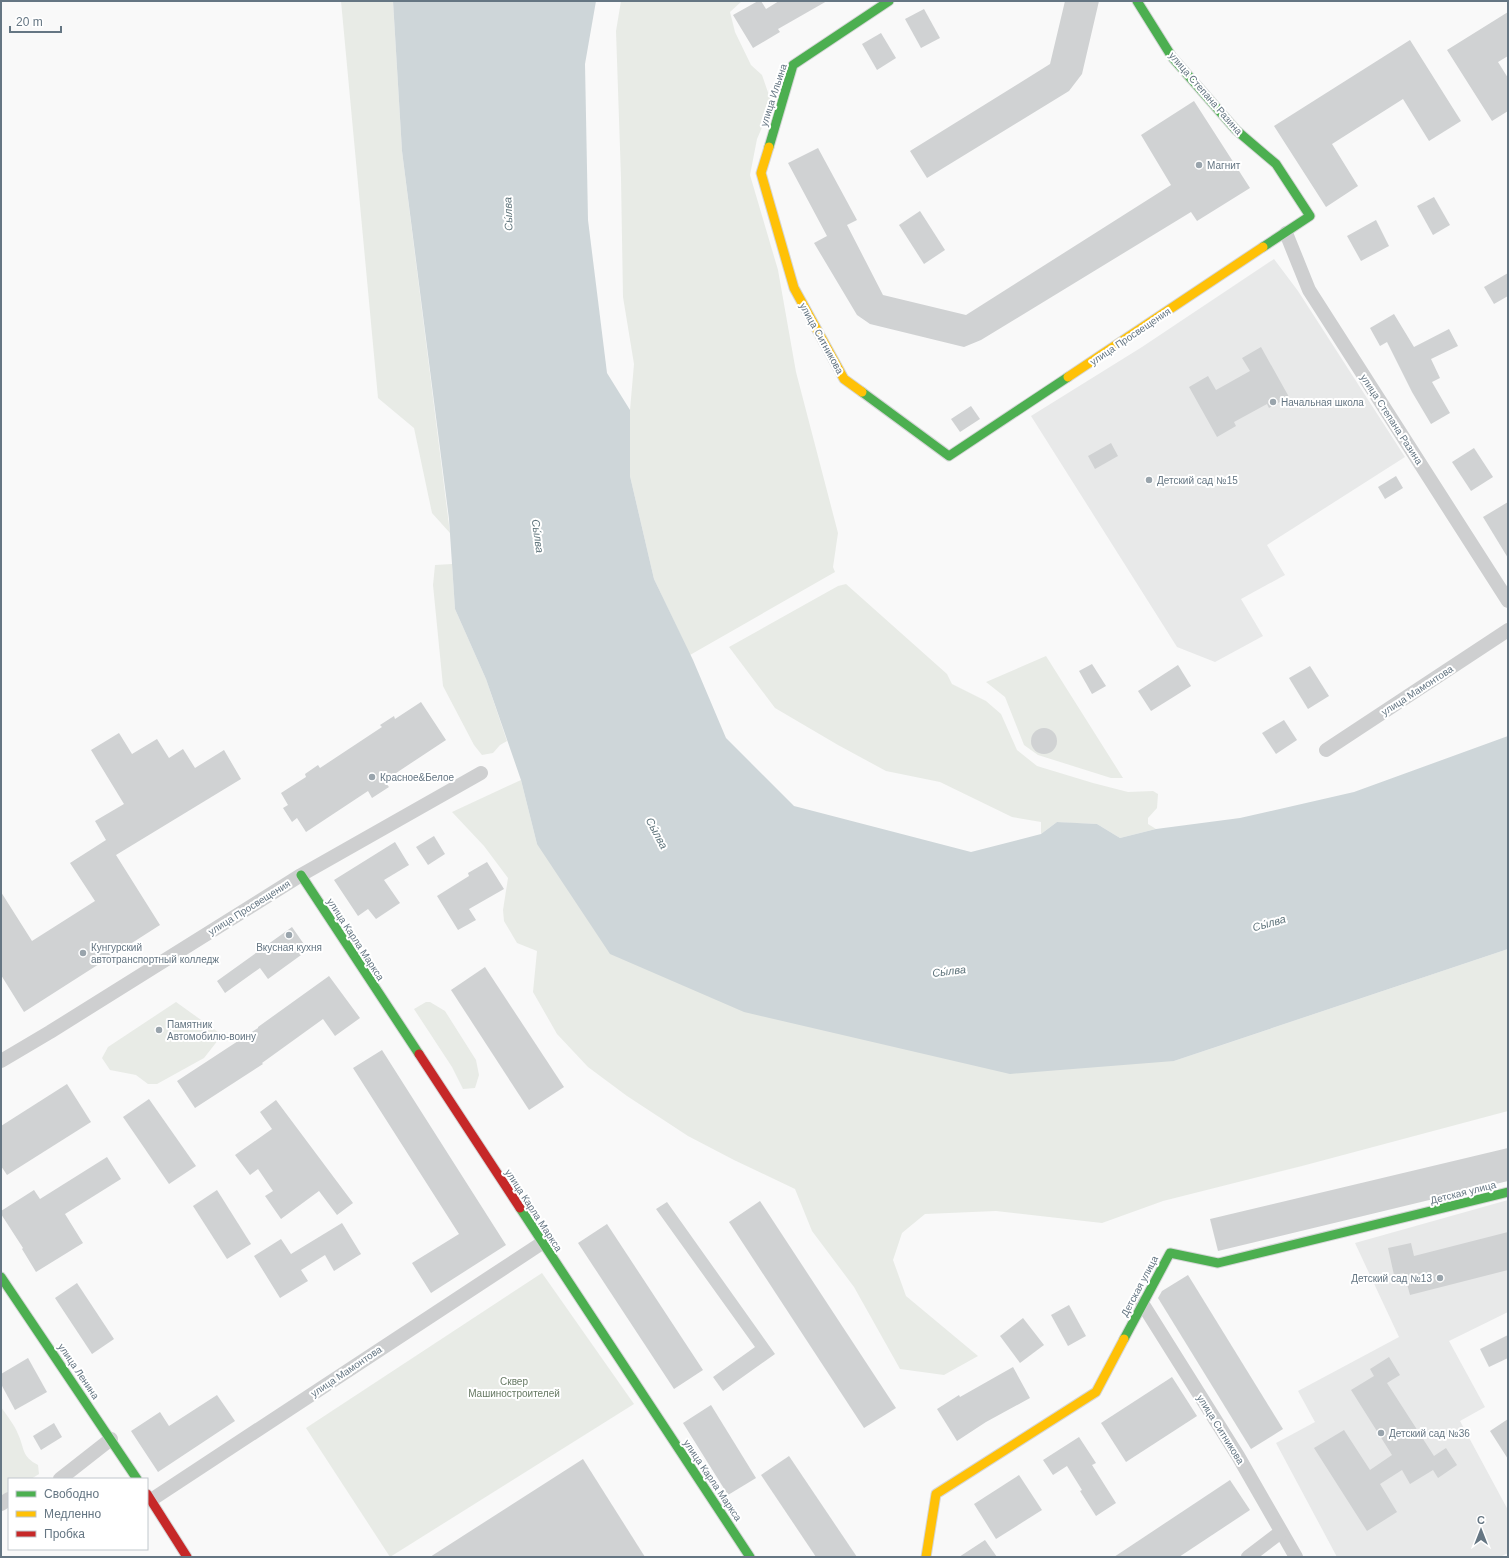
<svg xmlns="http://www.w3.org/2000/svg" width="1509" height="1558" viewBox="0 0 1509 1558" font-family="Arial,sans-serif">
  <rect width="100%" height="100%" fill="#f9f9f9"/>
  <g fill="#e8e9e9">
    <polygon points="1274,259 1298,291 1405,457 1267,545 1285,575 1241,599 1263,636 1215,662 1177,647 1031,416 1142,347"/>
    <polygon points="1508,1200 1508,1312 1449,1341 1485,1407 1460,1421 1508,1510 1508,1553 1500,1557 1337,1557 1276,1443 1315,1422 1298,1391 1399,1337 1355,1243"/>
  </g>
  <g fill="#e8ebe6">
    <polygon points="341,1 393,1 402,151 450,533 432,513 414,428 378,398"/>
    <polygon points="621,1 742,1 730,12 735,32 751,65 762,75 772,104 757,139 750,175 778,270 796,372 838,533 833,567 835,572 690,655 654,579 630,476 630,410 634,364 623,297 621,178 616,31"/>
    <polygon points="452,564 455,609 486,679 507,741 500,745 493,753 482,755 474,745 443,686 433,585 435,565"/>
    <polygon points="846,584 947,674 952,684 986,701 1001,714 1017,750 1037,766 1093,783 1128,792 1153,791 1158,794 1157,808 1148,818 1148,824 1156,829 1120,838 1097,824 1071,823 1057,822 1041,834 1041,822 1012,817 940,782 886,771 838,745 775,708 729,647 838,586"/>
    <polygon points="1046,656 1123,778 1111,778 1038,755 1024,745 1005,697 986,682"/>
    <polygon points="521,780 537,844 1174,1061 1508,949 1508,1111 1302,1166 1163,1201 1102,1223 996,1211 925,1214 902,1233 893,1260 906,1296 978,1356 944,1375 900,1369 854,1287 812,1231 795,1189 734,1160 688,1136 627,1096 588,1067 557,1034 533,992 537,951 517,943 504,921 503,910 508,878 484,846 452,812"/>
    <polygon points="176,1002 222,1035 204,1058 157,1084 148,1084 136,1075 110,1070 102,1058 108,1047"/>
    <polygon points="426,1002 430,1002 445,1011 476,1060 479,1075 475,1088 463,1089 452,1067 414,1009"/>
    <polygon points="542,1273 634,1404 390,1557 306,1428"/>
    <path d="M1,1407C7,1416 14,1424 18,1434C25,1449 21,1456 38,1465L39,1474L31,1479H9V1493L1,1498Z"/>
  </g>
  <polygon fill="#ced6d9" points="393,1 596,1 585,64 588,220 607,373 630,410 630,476 654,579 693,660 726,738 794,806 971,852 1041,834 1057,822 1097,824 1120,838 1156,829 1240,818 1354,792 1508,736 1508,949 1174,1061 1010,1074 744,1012 610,954 537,844 521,780 486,679 455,609 449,519 402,151"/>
  <g fill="#d0d2d3">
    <polygon points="758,1 761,1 766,9 779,1 827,1 778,29 780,32 753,48 733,15"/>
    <polygon points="1065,1 1099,1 1082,74 1069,91 927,178 910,151 1050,64"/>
    <polygon points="924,9 940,38 921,48 905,19"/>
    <polygon points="1508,12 1508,56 1498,62 1508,78 1508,111 1492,121 1447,50"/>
    <polygon points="881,33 896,58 877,70 862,44"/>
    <polygon points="1410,40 1461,121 1429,141 1403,99 1332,144 1358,186 1326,207 1274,126"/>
    <polygon points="1194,101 1250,188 1197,221 1191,212 981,340 964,347 870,324 857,315 814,243 827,236 788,163 818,148 857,220 847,225 883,295 966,315 1171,185 1141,135"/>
    <polygon points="1434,197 1450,225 1433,235 1417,206"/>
    <polygon points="920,211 945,250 924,264 899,225"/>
    <polygon points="1376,220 1389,246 1361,261 1347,236"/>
    <polygon points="1508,273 1508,296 1494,304 1484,287"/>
    <polygon points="1394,314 1414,347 1449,329 1458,346 1431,359 1440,378 1432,382 1450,413 1431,424 1412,392 1387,342 1380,346 1370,328"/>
    <polygon points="1261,347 1289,397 1269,408 1267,404 1234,422 1236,426 1217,437 1189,387 1208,376 1216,390 1250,371 1242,358"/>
    <polygon points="971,406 980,419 960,432 951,419"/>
    <polygon points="1111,443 1118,456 1095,469 1088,456"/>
    <polygon points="1474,448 1493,477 1471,491 1452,462"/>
    <polygon points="1396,476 1403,488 1385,499 1378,487"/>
    <polygon points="1508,502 1508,558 1483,517"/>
    <polygon points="1092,664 1106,686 1092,694 1079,671"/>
    <polygon points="1178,665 1191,686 1151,711 1138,691"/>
    <polygon points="1310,666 1329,696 1308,709 1289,678"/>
    <polygon points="421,702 446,740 384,781 389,787 372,798 368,791 306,832 297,818 292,822 283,808 288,805 281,793 306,777 305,774 318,765 320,768 382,727 380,725 394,716 395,719"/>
    <polygon points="1284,720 1297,740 1276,754 1262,733"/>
    <circle cx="1044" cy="741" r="13"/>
    <polygon points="119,733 132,754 157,739 169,758 183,749 195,768 224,750 241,779 116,855 160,925 24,1012 1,975 1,892 32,941 95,901 70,863 106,840 95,821 124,804 91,750"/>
    <polygon points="434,836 445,854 428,865 416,847"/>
    <polygon points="395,842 409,865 384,880 400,903 376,919 368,909 358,916 334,880"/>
    <polygon points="487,862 504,889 469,909 476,920 458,930 437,896 469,876 468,873"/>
    <polygon points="292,927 308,950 268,979 260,968 225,993 217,981"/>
    <polygon points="485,967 564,1087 529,1110 451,990"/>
    <polygon points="329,976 360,1018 335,1036 323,1019 262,1063 263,1064 195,1108 177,1081 258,1028 258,1027"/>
    <polygon points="382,1050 506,1245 431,1293 412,1263 459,1234 353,1068"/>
    <polygon points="67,1084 91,1122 7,1175 1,1166 1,1126"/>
    <polygon points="149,1099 196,1166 169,1184 123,1117"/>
    <polygon points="276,1100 353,1203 337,1215 319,1191 281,1219 265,1196 273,1191 258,1169 250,1175 235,1155 272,1129 260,1112"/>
    <polygon points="1508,1148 1508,1181 1218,1251 1210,1219"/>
    <polygon points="107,1157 121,1179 65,1214 83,1243 36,1272 22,1249 23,1248 1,1214 1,1211 34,1190 40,1199"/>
    <polygon points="217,1190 251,1244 227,1259 193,1206"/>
    <polygon points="760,1201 896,1408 864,1428 729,1222"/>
    <polygon points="667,1202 775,1354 723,1391 713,1377 755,1347 656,1209"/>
    <polygon points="342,1223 361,1254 334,1271 325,1255 301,1270 308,1281 280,1298 254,1256 281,1239 291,1254"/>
    <polygon points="607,1224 703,1370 674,1389 578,1243"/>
    <polygon points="1508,1232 1508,1270 1410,1295 1404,1273 1394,1275 1388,1248 1411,1243 1414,1256"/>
    <polygon points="1188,1275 1283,1429 1251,1449 1158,1298 1162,1291"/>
    <polygon points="77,1283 114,1339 92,1354 55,1298"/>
    <polygon points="1069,1305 1086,1336 1068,1346 1051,1315"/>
    <polygon points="1023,1318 1044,1345 1020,1363 1000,1336"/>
    <polygon points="1508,1335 1508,1358 1489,1367 1480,1349"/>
    <polygon points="1389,1357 1400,1375 1387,1383 1434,1456 1446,1448 1457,1465 1438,1478 1433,1470 1410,1484 1402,1470 1380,1484 1397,1512 1367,1531 1314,1448 1344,1430 1370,1470 1392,1455 1351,1390 1374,1376 1370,1369"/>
    <polygon points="28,1358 47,1392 15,1410 1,1384 1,1374"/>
    <polygon points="1013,1367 1030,1398 986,1422 957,1441 937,1409 959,1395 960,1397"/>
    <polygon points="1172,1377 1197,1416 1126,1462 1101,1423"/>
    <polygon points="217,1395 235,1421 158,1472 131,1431 160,1412 169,1426"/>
    <polygon points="711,1405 756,1478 728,1495 683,1423"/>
    <polygon points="1508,1419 1508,1459 1490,1431"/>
    <polygon points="54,1423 62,1437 41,1450 33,1436"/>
    <polygon points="1079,1437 1096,1463 1092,1465 1116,1503 1096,1516 1080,1491 1082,1490 1067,1466 1053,1475 1043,1460"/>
    <polygon points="789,1456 857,1557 816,1557 761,1475"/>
    <polygon points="583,1459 645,1557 430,1557"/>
    <polygon points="1019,1475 1042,1510 996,1539 974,1504"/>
    <polygon points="1230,1480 1250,1510 1179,1557 1114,1557"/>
    <polygon points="985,1540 997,1557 959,1557"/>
  </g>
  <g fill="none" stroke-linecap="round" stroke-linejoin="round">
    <g stroke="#d5d6d7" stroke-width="11">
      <g id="fast">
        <polyline points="1137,1 1172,57 1236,130 1276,164 1310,216 1263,247"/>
        <polyline points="769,147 793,65 889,1"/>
        <polyline points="862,392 949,456 1068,377"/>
        <polyline points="301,875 419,1054"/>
        <polyline points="520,1208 750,1557"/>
        <polyline points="1,1277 137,1479"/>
        <polyline points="1124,1339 1170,1253 1218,1263 1508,1192"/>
      </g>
    </g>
    <g stroke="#d5d6d7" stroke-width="11">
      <g id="slow">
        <polyline points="769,147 761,173 794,288 844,379 862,392"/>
        <polyline points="1068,377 1263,247"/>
        <polyline points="926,1557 936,1494 1096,1392 1124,1339"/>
      </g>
    </g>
    <g stroke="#d5d6d7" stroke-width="11">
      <g id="jam">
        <polyline points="419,1054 520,1208"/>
        <polyline points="147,1494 187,1557"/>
      </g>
    </g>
    <g stroke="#cecfd0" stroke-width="14">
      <polyline points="1286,233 1309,290 1508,601"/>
      <polyline points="1326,750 1508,630"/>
      <polyline points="1,1061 50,1032 301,875 481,773"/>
      <polyline points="1142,1303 1238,1456 1296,1557"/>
      <polyline points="60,1479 111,1439"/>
      <polyline points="151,1500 542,1243"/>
      <polyline points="1,1504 9,1499"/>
      <polyline points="1248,1557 1281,1532"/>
    </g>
    <use href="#fast" stroke="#4caf50" stroke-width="9"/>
    <use href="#slow" stroke="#ffc107" stroke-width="9"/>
    <use href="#jam" stroke="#c62828" stroke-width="9"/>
  </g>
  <g fill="#99a4ac" stroke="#fff" stroke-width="1.5">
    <circle cx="1199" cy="165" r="4"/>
    <circle cx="1273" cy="402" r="4"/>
    <circle cx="1149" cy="480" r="4"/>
    <circle cx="372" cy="777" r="4"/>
    <circle cx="289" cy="935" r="4"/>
    <circle cx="83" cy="953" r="4"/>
    <circle cx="159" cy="1030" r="4"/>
    <circle cx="1440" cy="1278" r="4"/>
    <circle cx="1381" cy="1433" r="4"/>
  </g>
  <g text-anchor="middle" stroke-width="4" stroke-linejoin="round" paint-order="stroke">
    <g font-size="10" fill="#657683" stroke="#fff">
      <text transform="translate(1206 93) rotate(49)" y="4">улица Степана Разина</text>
      <text transform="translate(773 95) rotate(-72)" y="4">улица Ильина</text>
      <text transform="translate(1130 336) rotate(-34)" y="4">улица Просвещения</text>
      <text transform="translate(822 338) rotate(61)" y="4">улица Ситникова</text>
      <text transform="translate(1392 419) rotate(57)" y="4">улица Степана Разина</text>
      <text transform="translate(1417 690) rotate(-33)" y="4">улица Мамонтова</text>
      <text transform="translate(249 907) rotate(-32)" y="4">улица Просвещения</text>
      <text transform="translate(356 939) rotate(57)" y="4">улица Карла Маркса</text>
      <text transform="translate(1463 1192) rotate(-14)" y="4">Детская улица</text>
      <text transform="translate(534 1210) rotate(57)" y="4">улица Карла Маркса</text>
      <text transform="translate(1139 1286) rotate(-62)" y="4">Детская улица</text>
      <text transform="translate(79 1371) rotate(56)" y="4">улица Ленина</text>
      <text transform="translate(346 1371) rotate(-34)" y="4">улица Мамонтова</text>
      <text transform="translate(1221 1429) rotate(58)" y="4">улица Ситникова</text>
      <text transform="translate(713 1480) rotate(56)" y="4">улица Карла Маркса</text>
    </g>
    <g font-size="10" fill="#657683" stroke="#fff" text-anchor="start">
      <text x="1207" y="169">Магнит</text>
      <text x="1281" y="406">Начальная школа</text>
      <text x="1157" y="484">Детский сад №15</text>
      <text x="380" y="781">Красное&amp;Белое</text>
      <text x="91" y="951">Кунгурский<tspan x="91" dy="12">автотранспортный колледж</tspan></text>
      <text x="289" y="951" text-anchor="middle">Вкусная кухня</text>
      <text x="167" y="1028">Памятник<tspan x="167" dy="12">Автомобилю-воину</tspan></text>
      <text x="1432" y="1282" text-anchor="end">Детский сад №13</text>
      <text x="1389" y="1437">Детский сад №36</text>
    </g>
    <g font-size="10" fill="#687a64" stroke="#fff">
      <text x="514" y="1385">Сквер<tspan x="514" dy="12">Машиностроителей</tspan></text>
    </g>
    <g font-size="11" font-style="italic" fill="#60757c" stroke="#fff">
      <text transform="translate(508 214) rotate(-92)" y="4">Сы́лва</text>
      <text transform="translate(538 536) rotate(82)" y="4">Сы́лва</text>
      <text transform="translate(657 833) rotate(62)" y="4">Сы́лва</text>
      <text transform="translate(1269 923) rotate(-16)" y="4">Сы́лва</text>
      <text transform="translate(949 971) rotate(-7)" y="4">Сы́лва</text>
    </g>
  </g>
  <rect width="1509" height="1558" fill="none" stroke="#657683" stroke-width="4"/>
  <rect x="8" y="1478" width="140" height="72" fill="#ffffff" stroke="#c1c8cd"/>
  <rect x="16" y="1491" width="20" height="6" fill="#4caf50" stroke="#c1c8cd"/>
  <text x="44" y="1498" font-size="12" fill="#657683">Свободно</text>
  <rect x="16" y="1511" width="20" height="6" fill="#ffc107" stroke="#c1c8cd"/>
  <text x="44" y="1518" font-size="12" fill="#657683">Медленно</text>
  <rect x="16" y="1531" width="20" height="6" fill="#c62828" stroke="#c1c8cd"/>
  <text x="44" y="1538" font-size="12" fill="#657683">Пробка</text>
  <g transform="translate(1481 1530)" stroke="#ffffff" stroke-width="3" paint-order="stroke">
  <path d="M0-3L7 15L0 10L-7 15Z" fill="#657683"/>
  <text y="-6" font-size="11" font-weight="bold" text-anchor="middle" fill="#657683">С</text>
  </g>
  <path d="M10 26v6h51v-6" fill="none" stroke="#657683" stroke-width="2"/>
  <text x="16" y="26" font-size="12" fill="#657683" stroke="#ffffff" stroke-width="3" paint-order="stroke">20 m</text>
</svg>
